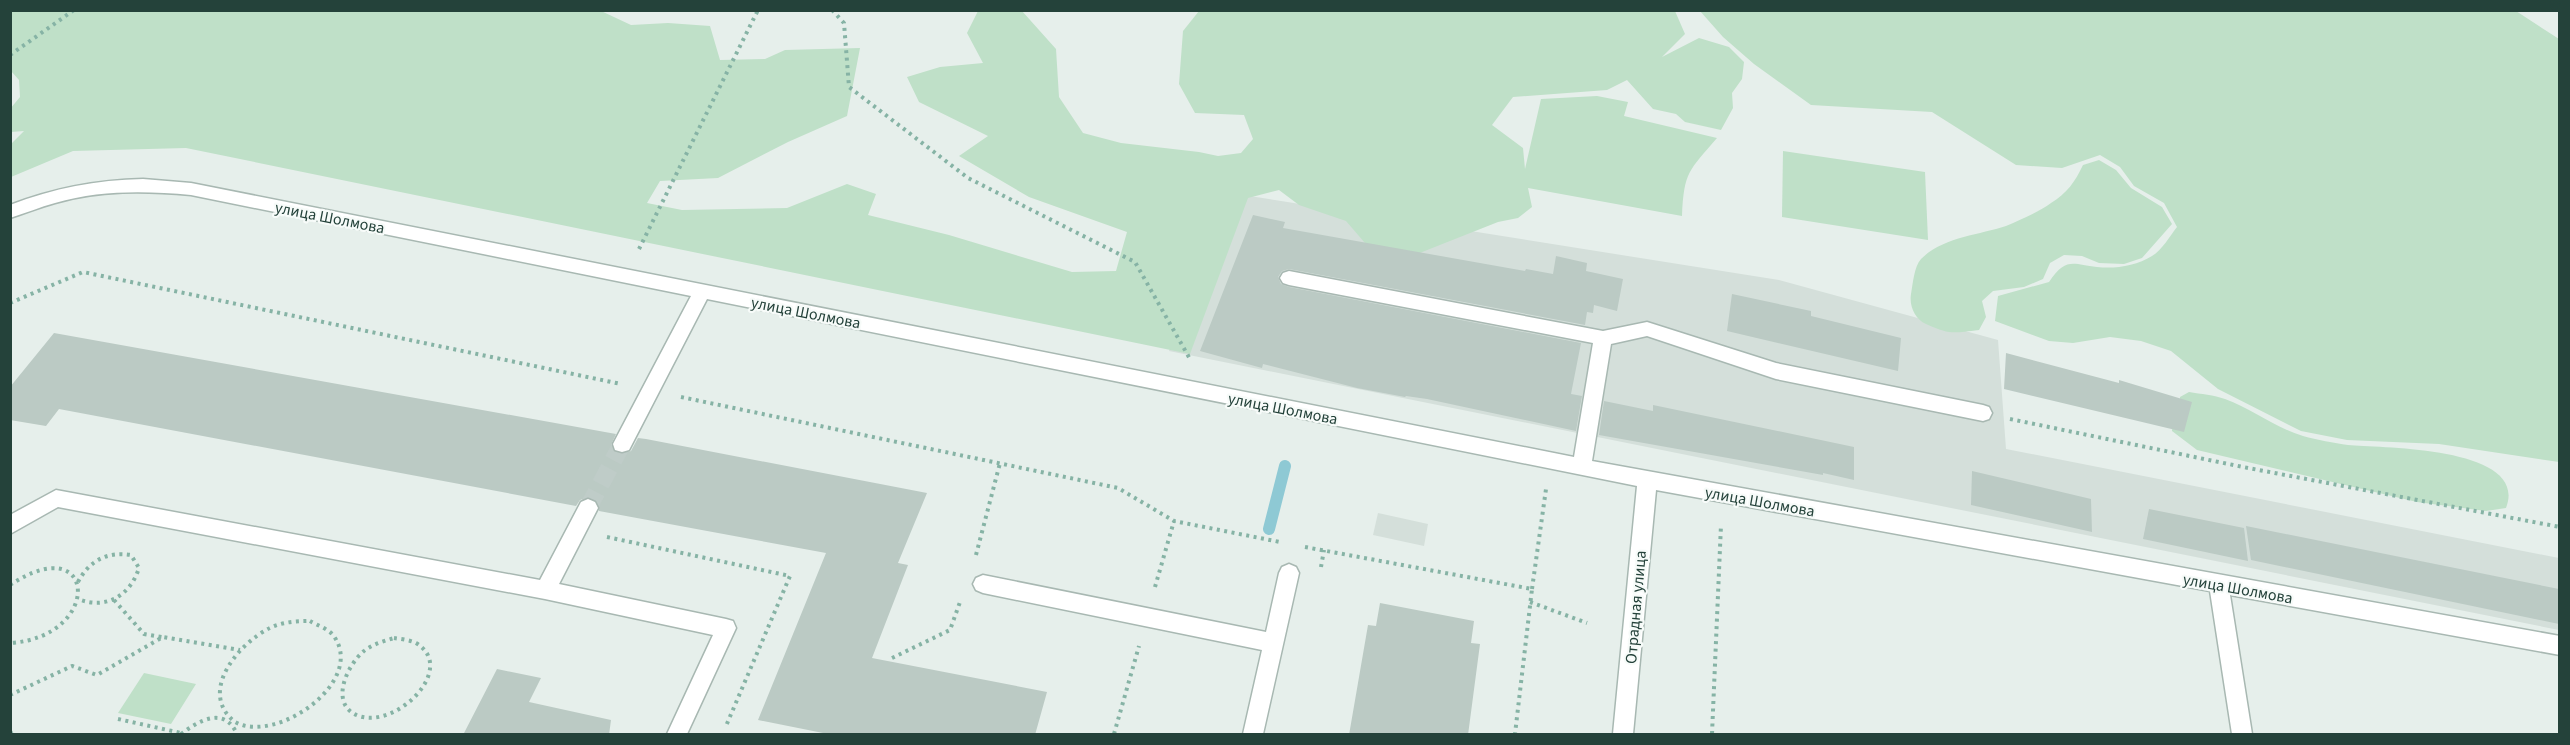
<svg xmlns="http://www.w3.org/2000/svg" width="2570" height="745" viewBox="0 0 2570 745" font-family="'Source Sans 3',sans-serif">
  <rect width="100%" height="100%" fill="#e6efeb"/>
  <g fill="#d4dfda">
    <polygon points="1237,194 1779,280 1998,340 2006,449 2559,558 2559,630 1169,351 1181,318"/>
    <polygon points="1378,513 1428,524 1424,546 1373,535"/>
  </g>
  <g fill="#bfe0c8">
    <path d="M599,10L631,25L668,23L710,26L720,60L765,59L785,50L860,48L847,116L788,142L718,178L660,181L647,203L682,210L787,208L847,184L876,194L868,215L949,235L1072,272L1116,271L1127,232L1029,197L959,156L988,136L919,102L907,77L940,67L983,63L967,33L978,11H1022L1056,49L1059,97L1083,133L1121,143L1199,152L1218,156L1241,153L1253,139L1244,115L1195,113L1179,84L1183,31L1199,11H1675L1685,34L1662,57L1699,38L1729,47L1744,62L1742,79L1732,93L1733,108L1721,130L1685,122L1676,114L1653,109L1627,80L1607,90L1513,97L1492,125L1523,148L1525,169L1541,99L1597,96L1628,102L1624,116L1717,138C1689,171 1684,171 1682,216L1528,188L1532,207L1518,218L1498,222L1407,258L1371,250L1346,221L1299,205L1279,190L1248,198L1190,354L186,148L73,151L11,177V144L24,131L11,132L10,109L20,97L19,80L11,71V11Z"/>
    <path d="M1700,11H2516L2559,39V462L2439,444L2347,440L2301,431L2218,389L2171,351L2141,341L2110,337L2073,343L2049,341L1995,321L1998,296L2049,282C2066,257 2072,264 2097,267C2115,269 2136,266 2152,256C2162,250 2170,236 2177,227L2164,203L2134,186L2120,167L2100,155L2062,168L2016,165L1932,112L1811,105L1754,64L1723,37Z"/>
    <polygon points="1783,151 1925,172 1928,240 1782,217"/>
    <path d="M2099,160L2116,170L2131,188L2162,207L2172,224L2142,258L2124,264L2099,263L2082,256L2064,255L2050,263L2043,279L2024,287L1993,291L1982,301L1986,317L1979,330C1952,333 1951,335 1926,324C1915,319 1909,306 1911,294C1913,283 1914,267 1921,259C1943,237 1979,235 2006,226C2020,220 2039,212 2051,203C2067,193 2075,182 2083,165Z"/>
    <path d="M2189,392C2201,394 2214,395 2225,399C2252,409 2276,428 2303,436C2317,440 2334,443 2348,445C2381,448 2530,446 2506,508L2486,511L2417,502L2197,450L2172,431C2172,417 2181,411 2180,397Z"/>
    <polygon points="144,673 196,684 171,724 118,713"/>
  </g>
  <g fill="none" stroke-linecap="round" stroke-linejoin="round">
    <polyline stroke="#8ec9d4" stroke-width="12" points="1269,529 1285,466"/>
  </g>
  <g fill="#bbcac4">
    <polygon points="1253,215 1285,222 1283,228 1525,271 1526,269 1553,274 1556,256 1587,263 1586,271 1623,279 1617,311 1594,305 1593,313 1587,312 1585,325 1289,269 1282,271 1278,277 1281,284 1289,287 1581,343 1571,394 1582,396 1576,431 1427,399 1406,396 1405,397 1357,388 1263,364 1262,368 1200,351"/>
    <polygon points="1732,294 1811,311 1811,316 1901,338 1898,371 1727,331"/>
    <polygon points="54,333 616,434 611,445 614,452 621,454 631,451 638,438 646,439 927,493 898,563 908,565 872,658 1047,692 1035,735 833,735 758,720 826,553 599,511 597,501 589,497 580,500 576,506 59,409 46,426 10,420 10,387"/>
    <polygon points="2006,353 2119,383 2119,380 2192,402 2184,432 2004,389"/>
    <polygon points="1604,401 1653,411 1653,405 1854,447 1854,480 1823,473 1823,475 1599,435"/>
    <polygon points="1972,471 2091,499 2092,532 1971,505"/>
    <polygon points="2149,509 2244,528 2248,561 2143,539"/>
    <polygon points="2246,526 2559,589 2559,624 2251,560"/>
    <polygon points="1380,603 1474,621 1471,643 1480,644 1468,735 1349,735 1368,625 1376,626"/>
    <polygon points="497,669 541,678 529,702 611,720 609,735 463,735"/>
  </g>
  <g fill="none" stroke-linecap="round" stroke-linejoin="round">
    <polyline stroke="#bfccc8" stroke-width="18" stroke-dasharray="18 9" stroke-linecap="butt" points="588,508 622,444"/>
    <g stroke="#a8b8b2" stroke-width="3">
      <g id="minor">
        <path d="M143,179L191,183L1574,457L1593,343L1289,285L1283,283L1280,278L1283,273L1289,271L1603,331L1647,322L1776,363L1983,405L1989,407L1992,413L1989,419L1983,421L1776,379L1647,336L1611,344L1592,461L2560,636V655L2230,595L2252,734H2232L2210,591L1656,490L1633,734H1613L1637,486L707,299L629,450L622,452L615,450L613,444L691,296L191,195C145,191 100,190 55,203C40,207 26,213 10,218V205C54,188 96,180 143,179Z"/>
        <polygon points="56,490 540,580 581,502 588,499 595,502 598,508 559,584 726,619 733,621 736,628 687,734 667,734 713,635 545,599 58,507 10,534 10,515"/>
        <polygon points="1289,564 1296,567 1299,573 1263,734 1243,734 1262,650 983,593 976,590 973,584 976,578 983,575 1266,632 1279,573 1282,567"/>
      </g>
    </g>
    <g stroke="#86b3a5" stroke-width="4" stroke-dasharray="3 4.5" stroke-linecap="butt">
      <polyline points="832,10 844,23 849,87 968,178 1135,262 1190,359"/>
      <polyline points="10,55 74,10"/>
      <polyline points="639,249 758,10"/>
      <polyline points="10,303 83,272 621,384"/>
      <polyline points="681,397 1118,488 1174,521 1280,542"/>
      <polyline points="2010,419 2243,467 2560,527"/>
      <polyline points="607,537 790,576 726,726"/>
      <polyline points="1305,547 1532,589 1515,734"/>
      <polyline points="976,555 1000,463"/>
      <polyline points="1321,567 1324,550"/>
      <path d="M78,582C89,561 107,551 131,555L139,568C130,596 106,610 78,599"/>
      <path d="M10,585C97,527 104,637 10,643"/>
      <polyline points="1155,587 1174,521"/>
      <polyline points="1532,589 1546,489"/>
      <polyline points="114,600 144,634 162,637"/>
      <polyline points="1530,602 1587,623"/>
      <path d="M310,621C317,625 328,629 333,635C368,681 276,745 235,722C197,692 239,643 270,628C282,622 296,621 310,621Z"/>
      <path d="M394,638C401,639 410,640 416,643C458,668 397,729 359,716C328,705 347,665 364,651C373,644 384,641 394,638Z"/>
      <polyline points="892,658 950,630 960,602"/>
      <polyline points="10,695 72,666 97,675 163,637 240,650"/>
      <polyline points="118,719 181,733"/>
      <polyline points="10,731 12,734"/>
      <path d="M181,734C200,720 224,706 237,734"/>
      <polyline points="1114,734 1139,646"/>
      <polyline points="1712,734 1721,525"/>
    </g>
    <use href="#minor" fill="#fff" fill-rule="evenodd"/>
  </g>
  <g text-anchor="middle" stroke-width="4.5" stroke-linejoin="round" paint-order="stroke">
    <g font-size="16" fill="#24423a" stroke="#f7fbf9">
      <text transform="translate(330 217) rotate(11)" y="6">улица Шолмова</text>
      <text transform="translate(806 312) rotate(11)" y="6">улица Шолмова</text>
      <text transform="translate(1283 408) rotate(11)" y="6">улица Шолмова</text>
      <text transform="translate(1760 501) rotate(10)" y="6">улица Шолмова</text>
      <text transform="translate(2238 588) rotate(10)" y="6">улица Шолмова</text>
      <text transform="translate(1635 607) rotate(-85)" y="6">Отрадная улица</text>
    </g>
  </g>
  <rect width="2570" height="745" fill="none" stroke="#24423a" stroke-width="24"/>
</svg>
